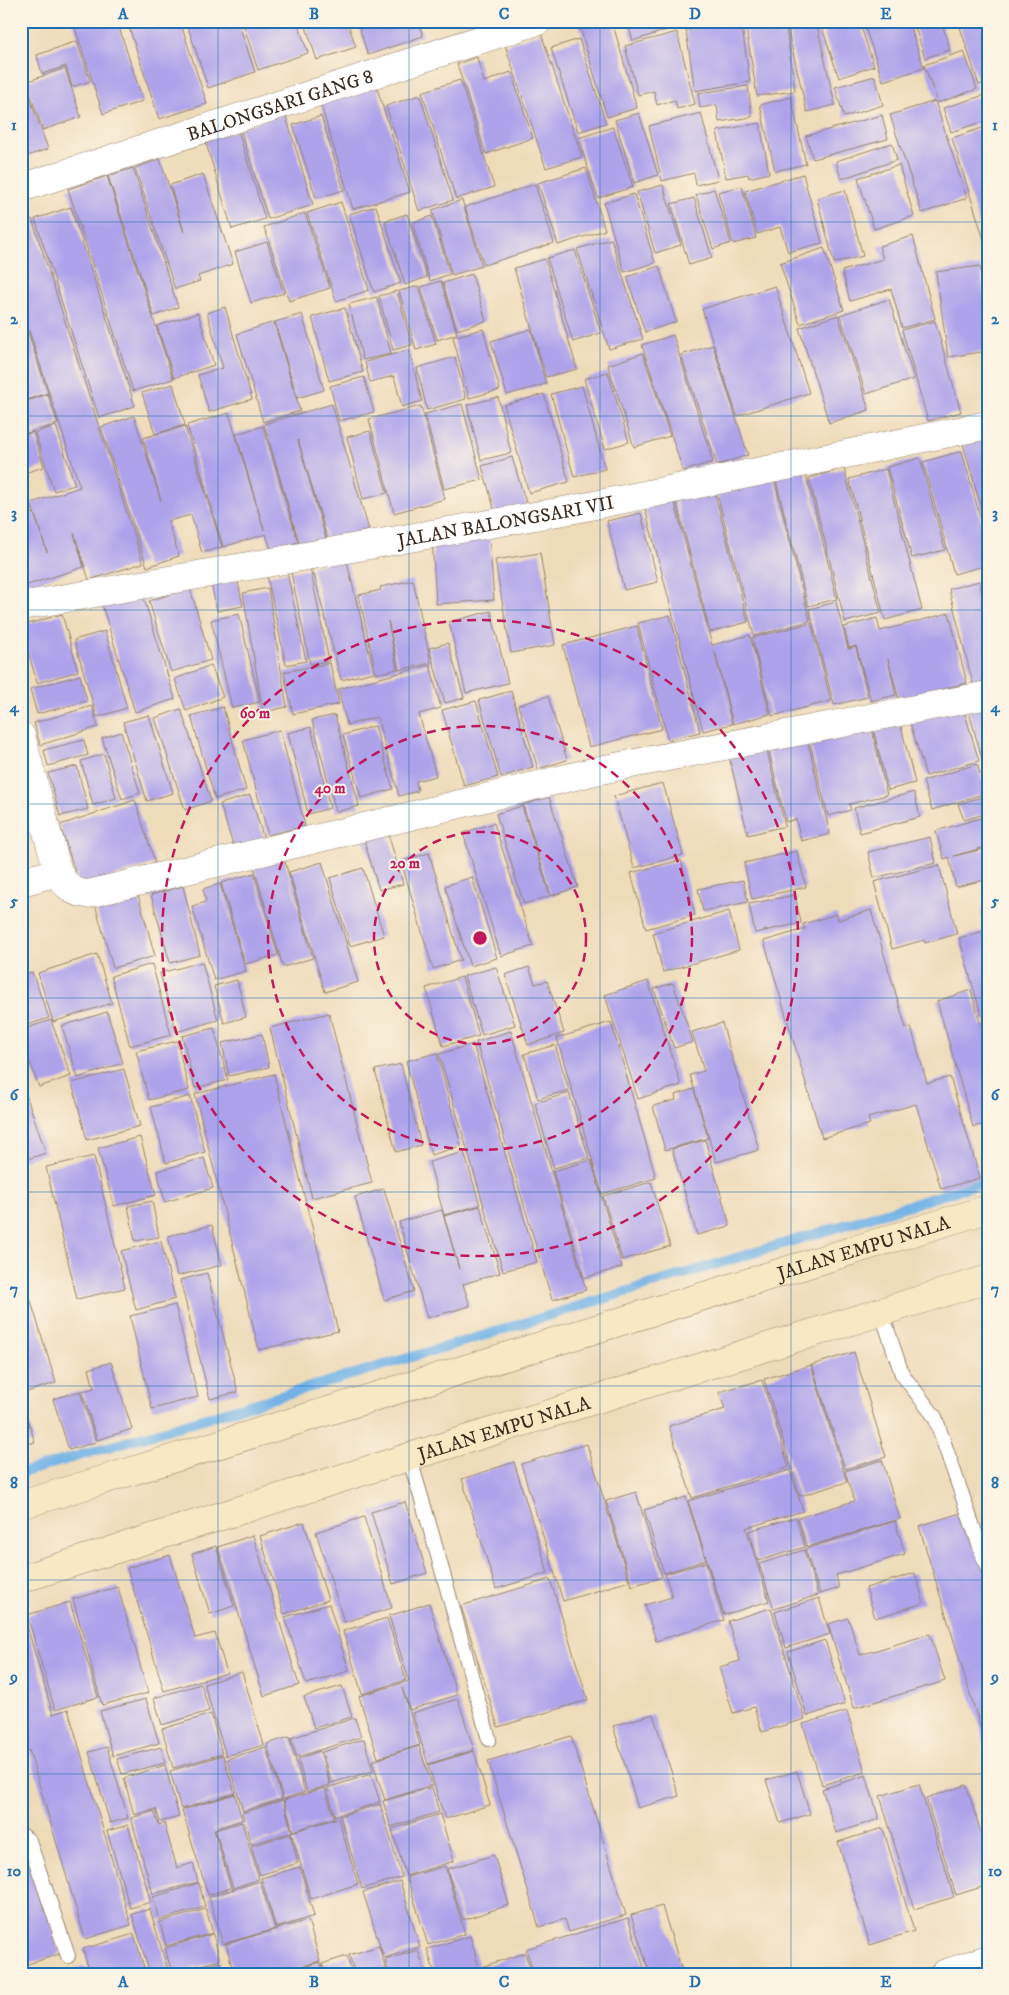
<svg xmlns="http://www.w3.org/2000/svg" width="1009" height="1995" viewBox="0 0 1009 1995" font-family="'IM FELL DW Pica',serif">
  <rect width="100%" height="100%" fill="#fcf5e5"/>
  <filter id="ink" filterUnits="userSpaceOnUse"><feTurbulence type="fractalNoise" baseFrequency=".02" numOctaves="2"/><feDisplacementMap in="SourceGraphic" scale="10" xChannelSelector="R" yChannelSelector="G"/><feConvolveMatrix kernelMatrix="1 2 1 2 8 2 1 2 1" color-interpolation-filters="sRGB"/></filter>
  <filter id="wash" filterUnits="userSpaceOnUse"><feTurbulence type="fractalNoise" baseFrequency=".0096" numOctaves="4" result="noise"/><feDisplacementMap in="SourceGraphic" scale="20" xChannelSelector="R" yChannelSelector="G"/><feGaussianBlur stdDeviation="1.12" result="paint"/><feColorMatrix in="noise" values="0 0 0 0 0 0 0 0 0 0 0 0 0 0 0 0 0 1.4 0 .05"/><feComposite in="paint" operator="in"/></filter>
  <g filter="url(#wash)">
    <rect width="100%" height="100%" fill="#eedcb9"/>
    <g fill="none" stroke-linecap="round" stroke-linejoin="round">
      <polyline stroke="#72b2e6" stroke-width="10" points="21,1473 482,1336 988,1181"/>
    </g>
    <g id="blocks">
      <g fill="#aea3eb">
        <polygon points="117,21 143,101 103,114 73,22"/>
        <polygon points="127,21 180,21 207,104 159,119"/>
        <polygon points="186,21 238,21 255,72 208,88"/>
        <polygon points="242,21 297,21 308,53 258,70"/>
        <polygon points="304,21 347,21 356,47 317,60"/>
        <polygon points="357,21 418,21 423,36 368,55"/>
        <polygon points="587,21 612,21 637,108 607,117 579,24"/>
        <polygon points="627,21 671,21 673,28 633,41"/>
        <polygon points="741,21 750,82 695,91 686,30"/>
        <polygon points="745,21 785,21 795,91 757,96"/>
        <polygon points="809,21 816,21 835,105 807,112 787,27"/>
        <polygon points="824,21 859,21 874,66 839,78 820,22"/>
        <polygon points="863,21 908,21 924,68 883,81"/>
        <polygon points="913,21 941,21 950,50 925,58"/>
        <polygon points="958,21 988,21 988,82 979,85"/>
        <polygon points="677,32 695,104 677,109 675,100 657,105 654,91 638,95 625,46"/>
        <polygon points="541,33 582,157 546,168 505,45"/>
        <polygon points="579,39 606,123 578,132 551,48"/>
        <polygon points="77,41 90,81 72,87 66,66 42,74 37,55"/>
        <polygon points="964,51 977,89 938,103 924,65"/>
        <polygon points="477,57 484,82 511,72 533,138 486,154 457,64"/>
        <polygon points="65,68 81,117 43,130 26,82"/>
        <polygon points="21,73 48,149 21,158"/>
        <polygon points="875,76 883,105 844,117 835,87"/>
        <polygon points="460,80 494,187 456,199 422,92"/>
        <polygon points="376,85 410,192 353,209 320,103"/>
        <polygon points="748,86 752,117 719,122 717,105 700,108 698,93"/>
        <polygon points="988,94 988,120 951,132 943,108"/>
        <polygon points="420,95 453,200 419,211 386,106"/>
        <polygon points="791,97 806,164 775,171 760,105"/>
        <polygon points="935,101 967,198 922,213 890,115"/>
        <polygon points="285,113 313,205 268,219 240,128"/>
        <polygon points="639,113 658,175 634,183 615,120"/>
        <polygon points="701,113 718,180 696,185 694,173 662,181 649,126"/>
        <polygon points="882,115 888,139 813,159 806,136"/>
        <polygon points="321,116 344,190 316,198 293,125"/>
        <polygon points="760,123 769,173 749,178 748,174 726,178 717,131"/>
        <polygon points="988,126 988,249 987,249 952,138"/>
        <polygon points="613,127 633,187 598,198 578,138"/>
        <polygon points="238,130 265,219 232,229 205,140"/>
        <polygon points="892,143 897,160 841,179 836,161"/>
        <polygon points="160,159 184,232 170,185 203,174 233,264 198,276 200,281 175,289 135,168"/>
        <polygon points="899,165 914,216 874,229 858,178"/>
        <polygon points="133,168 178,307 154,316 108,176"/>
        <polygon points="586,168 605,230 558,245 538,183"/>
        <polygon points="803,174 822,243 788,252 780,227 757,234 745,191"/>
        <polygon points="107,176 173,379 133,391 68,189"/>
        <polygon points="535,184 554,243 484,265 465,207"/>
        <polygon points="663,185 681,245 655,253 637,192"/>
        <polygon points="742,186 756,238 733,244 718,192"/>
        <polygon points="714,189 731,243 713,249 696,195"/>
        <polygon points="845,190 863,256 834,263 817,198"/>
        <polygon points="634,194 655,263 624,272 604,203"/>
        <polygon points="694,198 712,258 689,265 671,204"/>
        <polygon points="462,200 482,266 452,275 432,210"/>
        <polygon points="341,202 369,290 336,301 307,213"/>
        <polygon points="376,206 401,283 374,292 349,214"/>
        <polygon points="71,207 135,406 99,418 35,219"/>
        <polygon points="305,213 330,288 289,301 264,227"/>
        <polygon points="407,214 427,277 405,285 385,221"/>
        <polygon points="432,216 450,274 430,281 412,223"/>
        <polygon points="32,219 143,563 89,580 74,533 84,567 21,587 21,517 34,513 47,552 31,503 80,487 21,306 21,222"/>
        <polygon points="913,236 935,319 902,328 891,289 850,301 842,271 883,259 879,246"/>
        <polygon points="611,239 643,339 609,349 577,249"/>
        <polygon points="267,242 284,293 251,303 235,252"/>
        <polygon points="824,248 844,310 800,324 780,263"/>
        <polygon points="575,250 601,333 573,342 547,258"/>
        <polygon points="545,259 577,369 546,377 514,268"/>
        <polygon points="659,266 676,322 645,332 627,277"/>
        <polygon points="980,266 988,326 988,351 948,357 936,272"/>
        <polygon points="472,274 486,321 457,330 443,283"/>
        <polygon points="441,281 457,334 437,340 421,287"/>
        <polygon points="419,286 436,344 416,350 399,291"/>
        <polygon points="775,286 809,393 737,416 702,309"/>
        <polygon points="397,291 412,345 393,350 379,296"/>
        <polygon points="377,297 391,354 363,360 349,304"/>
        <polygon points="889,299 914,379 866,394 840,315"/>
        <polygon points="225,307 252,399 209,412 198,375 223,368 207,313"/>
        <polygon points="345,308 363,372 329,381 312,317"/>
        <polygon points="198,313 214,365 174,378 157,326"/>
        <polygon points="302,314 324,390 297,398 275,322"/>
        <polygon points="838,315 869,410 829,423 799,328"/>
        <polygon points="935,321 961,412 928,421 902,330"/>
        <polygon points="274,322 300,411 263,422 237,334"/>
        <polygon points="25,323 48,393 21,402 21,324"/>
        <polygon points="483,329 500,390 469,398 453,337"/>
        <polygon points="531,329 546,384 507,395 491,341"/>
        <polygon points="673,335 713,462 683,471 642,345"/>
        <polygon points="713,345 748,455 717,465 681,355"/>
        <polygon points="409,350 422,401 402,407 394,376 370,382 365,362"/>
        <polygon points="643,353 670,436 634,447 608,365"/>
        <polygon points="455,357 466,399 427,410 417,368"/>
        <polygon points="608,372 629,442 605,449 584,379"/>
        <polygon points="364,377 374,412 339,421 330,386"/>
        <polygon points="173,384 185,425 155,434 142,393"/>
        <polygon points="582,386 605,469 574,477 551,394"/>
        <polygon points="48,394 58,424 21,435 21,403"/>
        <polygon points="544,394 569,482 529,493 504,405"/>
        <polygon points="498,397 511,453 481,460 467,405"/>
        <polygon points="332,404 369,530 328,541 298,440 326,539 300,546 264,424"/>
        <polygon points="462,404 482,480 444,489 425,414"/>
        <polygon points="421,406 445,499 394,513 369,419"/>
        <polygon points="229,413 264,530 236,434 263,426 298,542 271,550 266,534 223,547 187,425"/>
        <polygon points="134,416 161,501 143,438 185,426 222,547 202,553 191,515 168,521 179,556 147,567 101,427"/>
        <polygon points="56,426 75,485 54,491 35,433"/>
        <polygon points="370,431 387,493 363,499 347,437"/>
        <polygon points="33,432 44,467 24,473 21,464 21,436"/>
        <polygon points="988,437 988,528 987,528 963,444"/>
        <polygon points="962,451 988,546 988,565 954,574 923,462"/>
        <polygon points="512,457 527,506 496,515 482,466"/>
        <polygon points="920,458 945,550 912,558 887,467"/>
        <polygon points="844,468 881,613 845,622 809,478"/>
        <polygon points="886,469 922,610 885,620 849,479"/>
        <polygon points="805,470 837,599 808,606 775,477"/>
        <polygon points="773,475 810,621 754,636 716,490"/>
        <polygon points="21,479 32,511 21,515"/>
        <polygon points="714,490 748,622 710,632 676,500"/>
        <polygon points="673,496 712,645 750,635 770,714 733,724 715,652 732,724 703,731 644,504"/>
        <polygon points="641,513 658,582 624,590 607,521"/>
        <polygon points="489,534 494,600 436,604 432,538"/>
        <polygon points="540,553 555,645 511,653 495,560"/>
        <polygon points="346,558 374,672 341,680 312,567"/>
        <polygon points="310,568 329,661 310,664 291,572"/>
        <polygon points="287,572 306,661 286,665 267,576"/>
        <polygon points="236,573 243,606 217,611 210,579"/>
        <polygon points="413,580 431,663 399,670 388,621 397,669 376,674 359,595 381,590 380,587"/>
        <polygon points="979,581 988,616 988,680 973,684 949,589"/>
        <polygon points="190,588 211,660 171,672 149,601"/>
        <polygon points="268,588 287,707 263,712 243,593"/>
        <polygon points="142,592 175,699 135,712 102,605"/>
        <polygon points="836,602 848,649 856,647 868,697 834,705 809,609"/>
        <polygon points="491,611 508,683 466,693 449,622"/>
        <polygon points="949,613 967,683 899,700 888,659 896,695 871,701 856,646 849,648 844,627 877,618 880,631"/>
        <polygon points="62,614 78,671 37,683 21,626"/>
        <polygon points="239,614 260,702 232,708 211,620"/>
        <polygon points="670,615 700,732 668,740 638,623"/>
        <polygon points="811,623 831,701 772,716 752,638"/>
        <polygon points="637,626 662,729 589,747 563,645"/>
        <polygon points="105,631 127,708 97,717 74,640"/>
        <polygon points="448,643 464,698 445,703 429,648"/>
        <polygon points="330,663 339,704 293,714 284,672"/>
        <polygon points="211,665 223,697 186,711 175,679"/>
        <polygon points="430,665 441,708 419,714 436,776 416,781 418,791 399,796 377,717 347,725 338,689"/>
        <polygon points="80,675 87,701 37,714 30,689"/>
        <polygon points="511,691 533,767 501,777 479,700"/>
        <polygon points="548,696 567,760 538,769 518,705"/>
        <polygon points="476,701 498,777 464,786 442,710"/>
        <polygon points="988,703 988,776 987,776 968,709"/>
        <polygon points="92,706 98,727 40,745 34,723"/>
        <polygon points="223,707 246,790 215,799 191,716"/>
        <polygon points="963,707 979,761 926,776 910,723"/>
        <polygon points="181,709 211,801 185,810 155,718"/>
        <polygon points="149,715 173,793 147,801 123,722"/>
        <polygon points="335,715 359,806 336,812 312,720"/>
        <polygon points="899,718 915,783 888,790 872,724"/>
        <polygon points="871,725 887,795 849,804 851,810 828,816 808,734"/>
        <polygon points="375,726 393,789 361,798 343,735"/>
        <polygon points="311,727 330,808 308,814 288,733"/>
        <polygon points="280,730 305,826 268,835 243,740"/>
        <polygon points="121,732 140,793 122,799 102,738"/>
        <polygon points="806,734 830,834 801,841 796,819 786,822 767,743"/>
        <polygon points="84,740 88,755 48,766 44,750"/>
        <polygon points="765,743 785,826 748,835 728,752"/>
        <polygon points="104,754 116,798 93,805 81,761"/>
        <polygon points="977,764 986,793 932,810 923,781"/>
        <polygon points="77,766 88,809 60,816 48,773"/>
        <polygon points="663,783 683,855 634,868 614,796"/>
        <polygon points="914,792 920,817 860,833 854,808"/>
        <polygon points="250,795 264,839 234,848 220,804"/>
        <polygon points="988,795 988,813 964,820 958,804"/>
        <polygon points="549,797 578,887 551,896 523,805"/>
        <polygon points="135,800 155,863 80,887 60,825"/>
        <polygon points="522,806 550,896 524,904 496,814"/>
        <polygon points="987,816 988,846 954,856 988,848 988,879 956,887 949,857 944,859 936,831"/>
        <polygon points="494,823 533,946 501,956 463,833"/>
        <polygon points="387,830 403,884 379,890 363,837"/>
        <polygon points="930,837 936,863 874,878 868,852"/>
        <polygon points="797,851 806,887 752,899 744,863"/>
        <polygon points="429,853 461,960 433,969 401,861"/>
        <polygon points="283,855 313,958 283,967 253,864"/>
        <polygon points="681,860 695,915 646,929 631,873"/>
        <polygon points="322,862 358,982 325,992 289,872"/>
        <polygon points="939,865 957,934 925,943 924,940 892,949 874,882"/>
        <polygon points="363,868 384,936 350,946 330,878"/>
        <polygon points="254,873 278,955 245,964 221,883"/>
        <polygon points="472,877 497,958 470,966 445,886"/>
        <polygon points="743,880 748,902 703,911 698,889"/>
        <polygon points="220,884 246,971 214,980 192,906 206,902 203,889"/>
        <polygon points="183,886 200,955 170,963 151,895"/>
        <polygon points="137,891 155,956 113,968 95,904"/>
        <polygon points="795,895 801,923 755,933 749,904"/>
        <polygon points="988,908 988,931 987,931 981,910"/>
        <polygon points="871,910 906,1028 911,1027 927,1083 950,1077 980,1178 941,1189 916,1104 868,1118 870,1124 822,1138 764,941 805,929 803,924 837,914 838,920"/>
        <polygon points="729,911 739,950 663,972 653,933"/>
        <polygon points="984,931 988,945 988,1019 983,1021 959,938"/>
        <polygon points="97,954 112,1003 53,1022 38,973"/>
        <polygon points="202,962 218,1020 176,1032 160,973"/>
        <polygon points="152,964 171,1035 130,1046 111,976"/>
        <polygon points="496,967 515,1025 482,1035 464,976"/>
        <polygon points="529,967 535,984 547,981 564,1033 528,1045 505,975"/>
        <polygon points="32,972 49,1018 21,1027 21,976"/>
        <polygon points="462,977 479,1036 443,1046 426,988"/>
        <polygon points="237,980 246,1017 224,1023 214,986"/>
        <polygon points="648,981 681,1085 638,1099 605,995"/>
        <polygon points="673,983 693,1042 674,1048 654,989"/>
        <polygon points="971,990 981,1026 988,1024 988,1123 973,1127 937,1001"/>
        <polygon points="107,1012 123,1063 78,1078 62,1026"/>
        <polygon points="329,1013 372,1183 312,1198 270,1028"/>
        <polygon points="51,1020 71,1076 39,1087 21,1037 21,1030"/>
        <polygon points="611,1022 656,1178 602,1194 557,1038"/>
        <polygon points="722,1023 759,1150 716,1162 690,1075 704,1071 692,1032"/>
        <polygon points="214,1028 228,1080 195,1088 182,1036"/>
        <polygon points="511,1031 586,1290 552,1300 476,1042"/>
        <polygon points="262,1034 269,1067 229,1076 222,1043"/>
        <polygon points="177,1041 189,1090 149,1100 136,1051"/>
        <polygon points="473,1044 537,1262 503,1271 439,1054"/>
        <polygon points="555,1045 569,1090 538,1099 524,1054"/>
        <polygon points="437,1053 461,1146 431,1155 406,1061"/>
        <polygon points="401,1064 421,1145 396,1152 375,1070"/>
        <polygon points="124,1069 140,1126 87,1140 72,1083"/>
        <polygon points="274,1074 338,1331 259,1350 195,1094"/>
        <polygon points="21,1080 46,1153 21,1161"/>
        <polygon points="694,1089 708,1138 665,1150 653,1106 676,1100 675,1095"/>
        <polygon points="569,1093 589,1158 554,1168 535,1103"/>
        <polygon points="190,1096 205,1152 166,1163 151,1107"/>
        <polygon points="140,1137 156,1195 114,1206 98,1148"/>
        <polygon points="705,1140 730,1226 697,1235 672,1149"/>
        <polygon points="464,1152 480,1205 444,1215 429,1162"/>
        <polygon points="94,1156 125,1288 77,1299 46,1167"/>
        <polygon points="204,1158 213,1188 165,1202 157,1171"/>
        <polygon points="591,1160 622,1267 584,1278 553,1171"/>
        <polygon points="651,1182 670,1246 622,1260 603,1196"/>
        <polygon points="384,1189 414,1291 384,1300 355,1197"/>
        <polygon points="152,1201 159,1237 135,1241 128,1206"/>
        <polygon points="480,1206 500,1273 463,1284 470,1306 427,1318 399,1222 442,1210 459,1269 444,1216"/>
        <polygon points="212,1225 222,1265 177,1276 168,1236"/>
        <polygon points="161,1241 175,1299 136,1310 121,1251"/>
        <polygon points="207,1273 238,1392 210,1399 180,1280"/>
        <polygon points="26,1285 56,1383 26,1392 21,1378 21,1286"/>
        <polygon points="175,1305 198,1397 152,1409 130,1316"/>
        <polygon points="854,1352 886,1457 845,1469 812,1365"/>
        <polygon points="111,1362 132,1429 97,1440 82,1391 94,1388 89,1369"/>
        <polygon points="811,1365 847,1482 800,1496 764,1379"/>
        <polygon points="762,1380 789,1467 692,1498 669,1426 725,1409 719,1392"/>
        <polygon points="80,1391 96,1442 69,1450 53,1399"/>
        <polygon points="21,1400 35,1442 21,1446"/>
        <polygon points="587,1444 629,1581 563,1601 521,1464"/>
        <polygon points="882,1460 900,1519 807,1547 798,1518 854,1501 845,1471"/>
        <polygon points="514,1462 548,1573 496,1589 462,1479"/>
        <polygon points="790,1470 803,1511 746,1528 769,1601 724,1615 688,1501"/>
        <polygon points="636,1492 662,1577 632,1586 606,1501"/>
        <polygon points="686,1497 706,1560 664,1573 644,1510"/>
        <polygon points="405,1502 427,1573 393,1584 371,1512"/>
        <polygon points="967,1511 988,1580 988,1742 985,1743 919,1526"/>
        <polygon points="364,1517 392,1608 344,1622 316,1532"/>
        <polygon points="796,1517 805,1547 758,1561 749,1531"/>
        <polygon points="895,1521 905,1554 836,1575 839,1588 820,1594 805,1549"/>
        <polygon points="304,1522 328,1600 284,1614 260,1536"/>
        <polygon points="253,1535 299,1685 264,1696 218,1547"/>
        <polygon points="216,1546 234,1606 210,1614 192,1554"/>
        <polygon points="804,1550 818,1595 774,1609 759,1564"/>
        <polygon points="170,1555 195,1638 215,1633 227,1673 164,1691 127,1568"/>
        <polygon points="706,1562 724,1620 656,1641 645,1605 672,1597 665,1574"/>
        <polygon points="915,1573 924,1603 875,1618 866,1588"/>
        <polygon points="550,1579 588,1700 498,1727 461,1606"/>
        <polygon points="118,1587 148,1693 102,1705 73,1599"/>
        <polygon points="819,1598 830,1634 786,1648 775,1612"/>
        <polygon points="70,1602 98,1697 55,1710 27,1615"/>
        <polygon points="429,1603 457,1695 410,1710 402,1688 420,1745 378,1758 359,1696 409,1681 389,1616"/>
        <polygon points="329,1604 349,1671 306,1684 285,1617"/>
        <polygon points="771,1608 805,1719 762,1732 754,1707 733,1713 719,1667 740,1661 728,1621"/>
        <polygon points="387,1618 406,1680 362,1694 343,1631"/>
        <polygon points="848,1618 860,1655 930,1634 945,1681 854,1708 828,1624"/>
        <polygon points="26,1623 53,1714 68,1709 131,1925 85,1939 29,1750 21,1752 21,1624"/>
        <polygon points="825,1640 845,1704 807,1716 788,1652"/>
        <polygon points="242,1672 264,1745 226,1756 204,1684"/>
        <polygon points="201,1684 209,1711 162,1725 154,1698"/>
        <polygon points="342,1686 352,1717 314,1728 304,1697"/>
        <polygon points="146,1699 159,1743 113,1756 100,1711"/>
        <polygon points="458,1699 474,1750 428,1764 412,1713"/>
        <polygon points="847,1711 865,1772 822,1785 803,1724"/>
        <polygon points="211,1714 222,1754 173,1768 162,1729"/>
        <polygon points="653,1714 679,1796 638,1808 613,1726"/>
        <polygon points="355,1718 361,1737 297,1757 291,1738"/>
        <polygon points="571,1736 626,1915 569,1932 565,1919 539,1927 488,1761"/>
        <polygon points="289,1737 305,1792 283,1799 267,1744"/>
        <polygon points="364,1739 373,1771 331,1783 322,1752"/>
        <polygon points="419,1746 432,1785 385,1800 372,1761"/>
        <polygon points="107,1747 128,1818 110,1823 89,1752"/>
        <polygon points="161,1747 165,1763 122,1774 117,1759"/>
        <polygon points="266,1747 282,1799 243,1811 227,1759"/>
        <polygon points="320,1751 330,1785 307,1792 298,1759"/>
        <polygon points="474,1751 490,1805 445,1819 428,1765"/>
        <polygon points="223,1755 235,1793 181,1809 170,1771"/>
        <polygon points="165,1765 179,1817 160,1822 156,1809 134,1815 124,1778"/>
        <polygon points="797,1771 810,1814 780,1823 766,1780"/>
        <polygon points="371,1774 380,1802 335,1816 327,1788"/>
        <polygon points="866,1775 879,1819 836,1833 822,1789"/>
        <polygon points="919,1784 954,1897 914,1909 880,1796"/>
        <polygon points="966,1785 988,1855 988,1885 956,1895 926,1798"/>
        <polygon points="432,1787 439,1812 391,1827 383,1801"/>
        <polygon points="325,1788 334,1818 293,1831 284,1800"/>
        <polygon points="235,1794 242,1820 214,1829 231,1888 208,1895 182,1810"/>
        <polygon points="283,1800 292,1832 251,1844 242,1813"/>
        <polygon points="380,1804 402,1877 362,1889 340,1816"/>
        <polygon points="154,1811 159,1825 164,1823 177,1868 193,1863 198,1882 153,1894 131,1818"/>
        <polygon points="440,1814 454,1861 406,1876 392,1829"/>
        <polygon points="338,1818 358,1884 311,1899 291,1832"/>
        <polygon points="242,1822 259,1879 233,1888 215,1830"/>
        <polygon points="128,1825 151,1902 130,1908 107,1831"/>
        <polygon points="883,1828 914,1931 870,1945 838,1842"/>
        <polygon points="290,1834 298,1863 260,1875 251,1846"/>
        <polygon points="27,1844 60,1954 21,1966 21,1846"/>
        <polygon points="494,1855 509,1905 463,1920 447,1869"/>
        <polygon points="445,1866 465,1934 428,1945 407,1877"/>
        <polygon points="300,1867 314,1916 276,1928 261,1878"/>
        <polygon points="260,1881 275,1929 223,1944 209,1897"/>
        <polygon points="400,1881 420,1947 384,1958 363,1892"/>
        <polygon points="199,1883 205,1907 159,1920 153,1897"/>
        <polygon points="662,1906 683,1974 650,1974 631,1915"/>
        <polygon points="150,1909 169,1974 150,1974 132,1914"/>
        <polygon points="206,1909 213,1933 166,1946 160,1922"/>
        <polygon points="628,1918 646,1974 534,1974 526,1949"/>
        <polygon points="308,1920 320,1961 276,1974 234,1974 226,1944"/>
        <polygon points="134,1934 146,1974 90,1974 83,1949"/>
        <polygon points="213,1934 220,1960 172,1973 165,1948"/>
        <polygon points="470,1936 481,1974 435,1974 427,1949"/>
        <polygon points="379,1946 387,1974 355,1974 349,1955"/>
        <polygon points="418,1950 426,1974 389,1974 385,1960"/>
        <polygon points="525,1953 532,1974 483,1974 481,1967"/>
        <polygon points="347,1956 352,1974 326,1974 322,1964"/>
        <polygon points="220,1962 223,1974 180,1974 180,1973"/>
        <polygon points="320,1962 324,1974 294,1974 293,1970"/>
        <polygon points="84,1966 86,1974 59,1974 59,1973"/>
      </g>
    </g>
  </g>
  <g filter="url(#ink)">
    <use href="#blocks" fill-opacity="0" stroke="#94836c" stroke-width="1"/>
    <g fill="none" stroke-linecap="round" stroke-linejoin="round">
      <g stroke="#94836c" stroke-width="16">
        <g id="lane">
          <polyline points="881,1311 902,1374 935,1417 988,1570"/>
          <path d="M409,1457C438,1550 462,1645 489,1739"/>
          <polyline points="21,1834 29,1841 68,1956"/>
        </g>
      </g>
      <g stroke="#94836c" stroke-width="29">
        <g id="street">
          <path id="s1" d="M21,188L538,21"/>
          <path id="s2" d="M21,606L575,509L988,425"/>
          <path d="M21,736L58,872C65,885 72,893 88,894L600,770L988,695"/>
          <polyline points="21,882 58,872"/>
          <polyline points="944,1974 988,1959"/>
        </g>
      </g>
      <g stroke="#94836c" stroke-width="29">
        <g id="secondary">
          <path id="s3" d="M21,1505L988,1209"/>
          <path id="s4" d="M21,1579L409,1457L988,1279"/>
        </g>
      </g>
      <use href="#lane" stroke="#fff" stroke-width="14"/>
      <use href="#street" stroke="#fff" stroke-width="28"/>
      <use href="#secondary" stroke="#f7e9c3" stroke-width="28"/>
    </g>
  </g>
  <path fill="none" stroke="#1f6fb2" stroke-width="1" stroke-opacity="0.55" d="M218,21V1974M409,21V1974M600,21V1974M791,21V1974M21,222H988M21,416H988M21,610H988M21,804H988M21,998H988M21,1192H988M21,1386H988M21,1580H988M21,1774H988"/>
  <g fill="none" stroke="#c2185b" stroke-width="2.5" stroke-dasharray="9 6">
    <circle cx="480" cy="938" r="106"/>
    <circle cx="480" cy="938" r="212"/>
    <circle cx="480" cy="938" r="318"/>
  </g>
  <g text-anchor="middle" stroke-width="4" stroke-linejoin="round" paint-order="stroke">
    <g font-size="19" fill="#3b2a1e" stroke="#fcf5e5">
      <text dy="7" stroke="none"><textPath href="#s1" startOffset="272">BALONGSARI GANG 8</textPath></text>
      <text dy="7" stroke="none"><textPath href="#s2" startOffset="492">JALAN BALONGSARI VII</textPath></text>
      <text dy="7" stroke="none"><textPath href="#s3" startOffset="881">JALAN EMPU NALA</textPath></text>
      <text dy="7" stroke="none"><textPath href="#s4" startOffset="506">JALAN EMPU NALA</textPath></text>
    </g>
  </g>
  <circle cx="480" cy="938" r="8" fill="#c2185b" stroke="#fcf5e5" stroke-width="2.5"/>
  <g font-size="15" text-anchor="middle" font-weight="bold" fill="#c2185b" stroke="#fcf5e5" stroke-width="4" stroke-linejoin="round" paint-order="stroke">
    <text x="255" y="718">60 m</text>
    <text x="330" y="793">40 m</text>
    <text x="405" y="868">20 m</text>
  </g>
  <rect width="1009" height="1995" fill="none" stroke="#fcf5e5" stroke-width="55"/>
  <rect x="28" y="28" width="954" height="1940" fill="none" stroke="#1f6fb2" stroke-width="2"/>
  <g font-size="16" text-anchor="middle" font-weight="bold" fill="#1f6fb2">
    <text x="123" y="19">A</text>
    <text x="314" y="19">B</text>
    <text x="504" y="19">C</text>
    <text x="695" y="19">D</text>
    <text x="886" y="19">E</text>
    <text x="14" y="130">1</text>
    <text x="995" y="130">1</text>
    <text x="14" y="324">2</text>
    <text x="995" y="324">2</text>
    <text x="14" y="518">3</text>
    <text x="995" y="518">3</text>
    <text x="14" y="712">4</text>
    <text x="995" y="712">4</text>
    <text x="14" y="906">5</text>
    <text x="995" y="906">5</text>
    <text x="14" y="1100">6</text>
    <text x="995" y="1100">6</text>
    <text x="14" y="1294">7</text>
    <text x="995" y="1294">7</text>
    <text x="14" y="1488">8</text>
    <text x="995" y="1488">8</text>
    <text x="14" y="1682">9</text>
    <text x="995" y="1682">9</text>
    <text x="14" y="1876">10</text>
    <text x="995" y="1876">10</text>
    <text x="123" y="1987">A</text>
    <text x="314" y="1987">B</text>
    <text x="504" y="1987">C</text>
    <text x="695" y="1987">D</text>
    <text x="886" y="1987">E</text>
  </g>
</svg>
